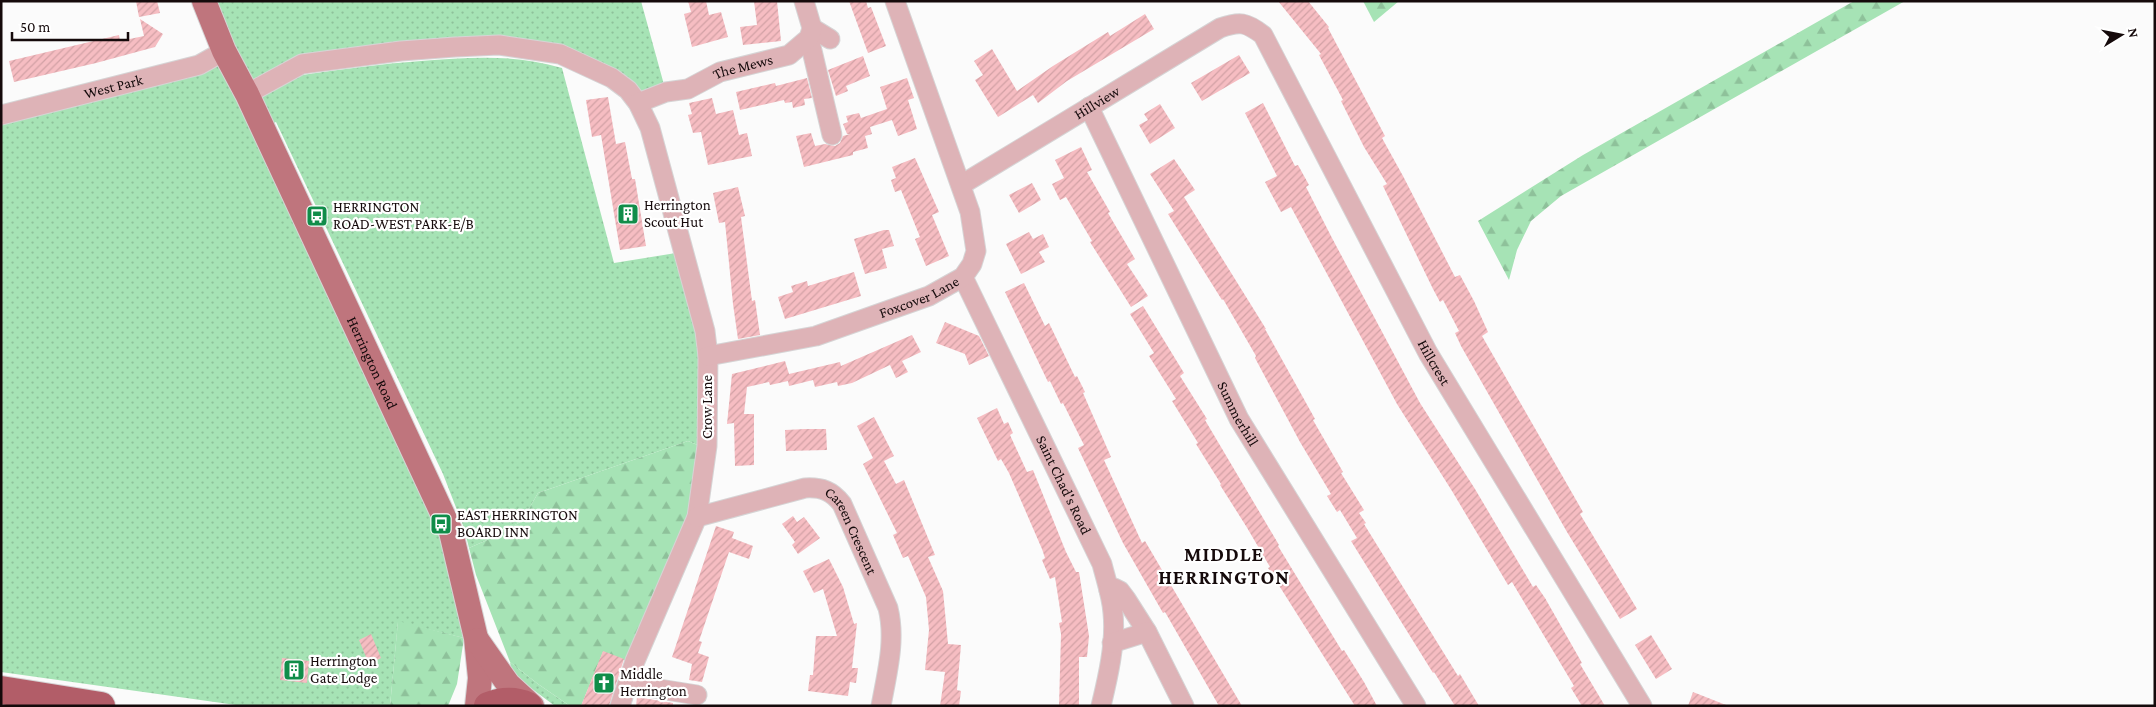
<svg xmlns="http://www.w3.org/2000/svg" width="2156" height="707" viewBox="0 0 2156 707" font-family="'Crimson Pro',serif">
  <defs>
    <pattern id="grass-dots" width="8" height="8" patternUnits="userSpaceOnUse" patternTransform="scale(1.25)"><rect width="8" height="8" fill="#a6e3b5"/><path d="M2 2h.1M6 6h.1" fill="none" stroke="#8ec19a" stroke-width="1.8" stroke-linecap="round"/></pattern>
    <pattern id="forest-firs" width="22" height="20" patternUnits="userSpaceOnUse" patternTransform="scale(1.25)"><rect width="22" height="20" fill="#a6e3b5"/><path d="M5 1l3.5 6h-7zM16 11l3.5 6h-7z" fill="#8ec19a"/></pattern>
    <pattern id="building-hatch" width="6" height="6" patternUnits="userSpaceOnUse" patternTransform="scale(1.25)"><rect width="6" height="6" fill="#f6bdc2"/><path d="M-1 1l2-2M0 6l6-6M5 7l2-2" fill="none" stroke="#d2a1a5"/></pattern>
  </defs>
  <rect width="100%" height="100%" fill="#fbfbfb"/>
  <g fill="url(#grass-dots)">
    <path d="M204,1H641L666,92L638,103L612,78L499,45L288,71L302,75C342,69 381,64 421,61C471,57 514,54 562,68L614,263L676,253L697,332L701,358L700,446L688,441L538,493L522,521L494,537L469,548L464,528L443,474L276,122L263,128Z"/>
    <polygon points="219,65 225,68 441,536 464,638 398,622 390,706 236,705 1,672 1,124 202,72"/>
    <polygon points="510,662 538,684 570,706 555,706 512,674"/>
  </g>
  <g fill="url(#forest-firs)">
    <polygon points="1363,1 1399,1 1374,22"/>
    <polygon points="1854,1 1905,1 1561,196 1531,221 1517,250 1509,280 1478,221 1583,155"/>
    <polygon points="688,441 700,446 692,508 627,661 603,652 581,706 570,706 538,684 510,662 476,575 469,548 494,537 522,521 538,493"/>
    <polygon points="398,621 464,638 457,684 448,706 390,706"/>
  </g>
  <g fill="url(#building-hatch)">
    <polygon points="136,1 157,1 160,13 139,17"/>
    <polygon points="688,1 706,1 709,15 721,12 728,37 692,47 684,14 691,12"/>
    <polygon points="754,1 777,1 781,41 743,45 740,27 757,25"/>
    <polygon points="849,1 866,1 868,8 871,7 886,46 868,53"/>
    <polygon points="1278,1 1308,1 1329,27 1328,28 1385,136 1382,138 1403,176 1455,277 1460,275 1474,301 1488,332 1482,336 1583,512 1580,514 1637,609 1620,619 1567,532 1461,346 1455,333 1459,331 1443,300 1440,302 1433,289 1383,186 1387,184 1364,147 1341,101 1343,100 1319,55 1321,54"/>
    <polygon points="1145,14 1154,29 1067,81 1038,103 1033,95 998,117 975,80 983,75 974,61 992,49 1017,91 1053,66 1108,32 1110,36"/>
    <polygon points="140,19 163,34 155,47 96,63 14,82 9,61 119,35 120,41 144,36"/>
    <polygon points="1239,55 1250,73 1202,101 1191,83"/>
    <polygon points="863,56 870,76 846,86 848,91 836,96 828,70"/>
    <polygon points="807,78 812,98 804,99 805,105 793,108 792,102 785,103 784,100 740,110 736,92 775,83 776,86"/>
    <polygon points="907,78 914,98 908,100 917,129 898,136 892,120 870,127 872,134 865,136 868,148 853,152 853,155 804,167 796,136 811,133 815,146 825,144 835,146 840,143 843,136 850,134 847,134 843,124 848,122 846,116 859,113 861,118 887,109 880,87"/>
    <polygon points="608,97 616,144 625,142 632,179 635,179 646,246 620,250 601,135 592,137 586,100"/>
    <polygon points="712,98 716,114 733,110 739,135 747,133 752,156 708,165 701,132 693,133 688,115 692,114 689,103"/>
    <polygon points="1263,103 1295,166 1298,165 1309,185 1306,187 1332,238 1420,403 1475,489 1533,587 1536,585 1545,598 1582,663 1580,664 1605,706 1582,706 1571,688 1574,686 1512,582 1508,585 1452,491 1397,404 1291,207 1281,212 1265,182 1277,176 1245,113"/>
    <polygon points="1160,104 1175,128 1150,144 1139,125 1148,120 1144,114"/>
    <polygon points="1081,147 1092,170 1087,172 1110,212 1108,213 1135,259 1127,264 1148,296 1131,307 1090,242 1092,241 1066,197 1060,200 1052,184 1064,178 1055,160"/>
    <polygon points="915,158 939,212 932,215 949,256 926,266 915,239 920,237 901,190 895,192 891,180 896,178 892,167"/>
    <polygon points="1174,159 1195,190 1184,197 1266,329 1265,329 1315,419 1313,420 1343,472 1341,473 1364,510 1359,513 1366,523 1364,524 1458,676 1460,674 1479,706 1455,706 1434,672 1433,673 1351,541 1357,538 1340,510 1337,512 1327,496 1331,494 1300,442 1255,358 1256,356 1223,299 1222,300 1168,214 1174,211 1150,174"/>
    <polygon points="1032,183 1041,200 1019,213 1009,195"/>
    <polygon points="738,187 745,216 741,217 752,301 755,300 760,335 738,339 733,304 725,222 719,223 713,193"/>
    <polygon points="884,230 889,230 894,246 882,249 887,268 865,274 854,239"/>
    <polygon points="1029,232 1033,239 1043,234 1049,247 1039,252 1045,262 1021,274 1006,244"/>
    <polygon points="854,272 861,296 785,319 778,297 793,292 791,286 807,281 808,286"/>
    <polygon points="1024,283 1045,326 1049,323 1075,377 1077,376 1085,392 1083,393 1111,457 1104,460 1142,543 1145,541 1242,706 1219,706 1165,612 1163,613 1123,543 1078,448 1084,445 1063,403 1061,404 1050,381 1048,382 1005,292"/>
    <polygon points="1143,306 1184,373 1180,376 1207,419 1205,420 1279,545 1278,546 1342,651 1344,650 1364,682 1377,706 1355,706 1268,568 1270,567 1246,526 1220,485 1221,484 1196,444 1198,443 1172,401 1176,399 1149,356 1154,353 1130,314"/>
    <polygon points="945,322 979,336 989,356 969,365 965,354 936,343"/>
    <polygon points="912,335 921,352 902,361 908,372 896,378 890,365 852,383 838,386 837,382 815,387 813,380 789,386 788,381 770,385 769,382 747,387 744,414 754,414 754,465 735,466 734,423 727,424 732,374 785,361 789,374 840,362 841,366"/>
    <polygon points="997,408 1004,424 1008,422 1013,433 1010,435 1027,472 1033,470 1066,552 1076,572 1079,572 1089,636 1087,657 1079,657 1079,706 1059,706 1061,634 1059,623 1062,622 1055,577 1050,579 1042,560 1045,558 1042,549 1009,473 1001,459 998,461 977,418"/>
    <polygon points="874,417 894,456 884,461 896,484 904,480 935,555 928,557 943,591 948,644 961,645 957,690 961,691 959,706 940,706 945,672 925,670 929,630 926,597 908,556 903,558 893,535 897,533 863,464 873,458 857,426"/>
    <polygon points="805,429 826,429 827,450 786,451 785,430"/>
    <polygon points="793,516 797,522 804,517 820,538 798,554 792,545 795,542 782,524"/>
    <polygon points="716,526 734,532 732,538 753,546 749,559 729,552 699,641 702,642 698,653 709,657 702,682 689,680 692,664 672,657"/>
    <polygon points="829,559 843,587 854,624 857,623 852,668 858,668 856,683 850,682 848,696 808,691 810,675 813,675 816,636 837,636 823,589 814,593 803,571"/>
    <polygon points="371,634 381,658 369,664 359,640"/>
    <polygon points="1651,635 1672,669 1656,679 1635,645"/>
    <polygon points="603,651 624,659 609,706 581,706"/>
    <polygon points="282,658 309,661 307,683 280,680"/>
    <polygon points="1693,692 1726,705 1725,706 1688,706"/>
    <polygon points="637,697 673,703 673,706 636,706"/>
  </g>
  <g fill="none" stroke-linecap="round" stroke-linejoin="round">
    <g stroke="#d6d4d5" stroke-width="21">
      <g id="minor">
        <polyline points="812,28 830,39"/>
        <polyline points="809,38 832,135"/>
        <polyline points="247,94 302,64 401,51 455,47 499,45 560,54 612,78 628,90 638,103 650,128 705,331 708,356 707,446 697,517 635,661 620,706"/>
        <path id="s1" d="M638,103L666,92L688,89L720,72L789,55L809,38L812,28L804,1"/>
        <path id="s2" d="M1089,107L1239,419L1416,706"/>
        <path id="s3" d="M1,115L199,65L224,51"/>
        <path id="s4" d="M961,185L1220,28C1240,21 1246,22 1263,35L1428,353L1642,706"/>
        <path id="s5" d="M963,277L1102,564C1106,580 1112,597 1113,613C1116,643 1108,677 1101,706"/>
        <path id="s6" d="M708,356L816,336L929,296L963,277L972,264L976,251L970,212L895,1"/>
        <path id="s7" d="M697,517L805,488C822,487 832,491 842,504L888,608C896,640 887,673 881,706"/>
        <polyline points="1109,590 1114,588 1120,591 1126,599 1147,632 1184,706"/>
        <polyline points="1112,643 1147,632"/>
        <polyline points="628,684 697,695"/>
      </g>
    </g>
    <g stroke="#d6d4d5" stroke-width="26">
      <g id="major">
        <path id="s8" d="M204,1L224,51L247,94L451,532L476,638L480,678L477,706"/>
        <polyline points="477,640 508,684 532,706"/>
      </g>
    </g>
    <g stroke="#d6d4d5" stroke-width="30">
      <g id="highway">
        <polyline points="1,690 101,706"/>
        <path d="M488,706C501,701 515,700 528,706"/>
      </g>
    </g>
    <use href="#minor" stroke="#deb3b7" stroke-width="19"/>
    <use href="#major" stroke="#bf757d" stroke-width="24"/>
    <use href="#highway" stroke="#b25d68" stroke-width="28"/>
  </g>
  <defs>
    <g id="building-square" transform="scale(1.125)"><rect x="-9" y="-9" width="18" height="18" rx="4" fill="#108d49" stroke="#fff"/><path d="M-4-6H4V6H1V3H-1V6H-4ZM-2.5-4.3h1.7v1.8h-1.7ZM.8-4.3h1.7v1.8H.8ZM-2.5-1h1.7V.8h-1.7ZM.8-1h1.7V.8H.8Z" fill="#fff"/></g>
    <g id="bus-square" transform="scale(1.125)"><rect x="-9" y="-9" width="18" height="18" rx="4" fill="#108d49" stroke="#fff"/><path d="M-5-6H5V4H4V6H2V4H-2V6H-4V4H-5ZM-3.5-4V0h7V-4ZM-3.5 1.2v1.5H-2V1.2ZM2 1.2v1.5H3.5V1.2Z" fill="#fff"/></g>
    <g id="church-square" transform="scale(1.125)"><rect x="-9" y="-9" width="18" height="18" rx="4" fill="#108d49" stroke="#fff"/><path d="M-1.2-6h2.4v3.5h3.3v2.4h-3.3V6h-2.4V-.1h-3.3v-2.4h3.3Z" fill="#fff"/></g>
  </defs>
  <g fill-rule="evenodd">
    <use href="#building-square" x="628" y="214"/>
    <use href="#bus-square" x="317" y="216"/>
    <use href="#bus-square" x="441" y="524"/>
    <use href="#building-square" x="294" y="670"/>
    <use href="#church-square" x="604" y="683"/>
  </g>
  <g text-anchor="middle" stroke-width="4.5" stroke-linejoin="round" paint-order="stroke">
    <g font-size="15" fill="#150a0b" stroke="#fff">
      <text dy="5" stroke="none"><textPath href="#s1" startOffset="112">The Mews</textPath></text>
      <text dy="5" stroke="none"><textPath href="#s3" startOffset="116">West Park</textPath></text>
      <text dy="5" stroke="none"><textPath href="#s4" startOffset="159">Hillview</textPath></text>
      <text dy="5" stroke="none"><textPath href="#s6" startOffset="220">Foxcover Lane</textPath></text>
      <text dy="5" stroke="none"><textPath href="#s8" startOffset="399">Herrington Road</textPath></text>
      <text dy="5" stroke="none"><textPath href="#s4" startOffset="719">Hillcrest</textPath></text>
      <text transform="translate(707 407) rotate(-90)" y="5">Crow Lane</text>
      <text dy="5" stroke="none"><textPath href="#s2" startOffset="341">Summerhill</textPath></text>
      <text dy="5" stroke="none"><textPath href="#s5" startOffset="231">Saint Chad's Road</textPath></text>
      <text dy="5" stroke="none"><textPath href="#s7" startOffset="182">Careen Crescent</textPath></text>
    </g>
    <g font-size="15" fill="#150a0b" stroke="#fff" text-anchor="start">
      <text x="644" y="210">Herrington<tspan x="644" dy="17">Scout Hut</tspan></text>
      <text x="333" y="212">HERRINGTON<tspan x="333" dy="17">ROAD-WEST PARK-E/B</tspan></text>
      <text x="457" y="520">EAST HERRINGTON<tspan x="457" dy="17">BOARD INN</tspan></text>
      <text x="310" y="666">Herrington<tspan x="310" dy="17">Gate Lodge</tspan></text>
      <text x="620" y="679">Middle<tspan x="620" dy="17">Herrington</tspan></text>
    </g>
    <g font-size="20" font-weight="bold" letter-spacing="1" fill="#150a0b" stroke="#fff">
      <text x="1224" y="561">MIDDLE<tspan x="1224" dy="23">HERRINGTON</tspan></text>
    </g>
  </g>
  <rect width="2156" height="707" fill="none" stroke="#150a0b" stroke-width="5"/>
  <g transform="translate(2121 35) rotate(80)" stroke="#ffffff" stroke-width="4" paint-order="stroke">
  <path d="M0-4L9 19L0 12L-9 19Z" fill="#150a0b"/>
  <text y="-8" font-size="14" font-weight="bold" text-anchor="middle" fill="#150a0b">N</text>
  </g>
  <path d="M12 32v8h116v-8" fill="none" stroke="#150a0b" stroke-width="2.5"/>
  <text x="20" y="32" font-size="15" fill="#150a0b" stroke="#ffffff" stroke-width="4" paint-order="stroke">50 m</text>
</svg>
